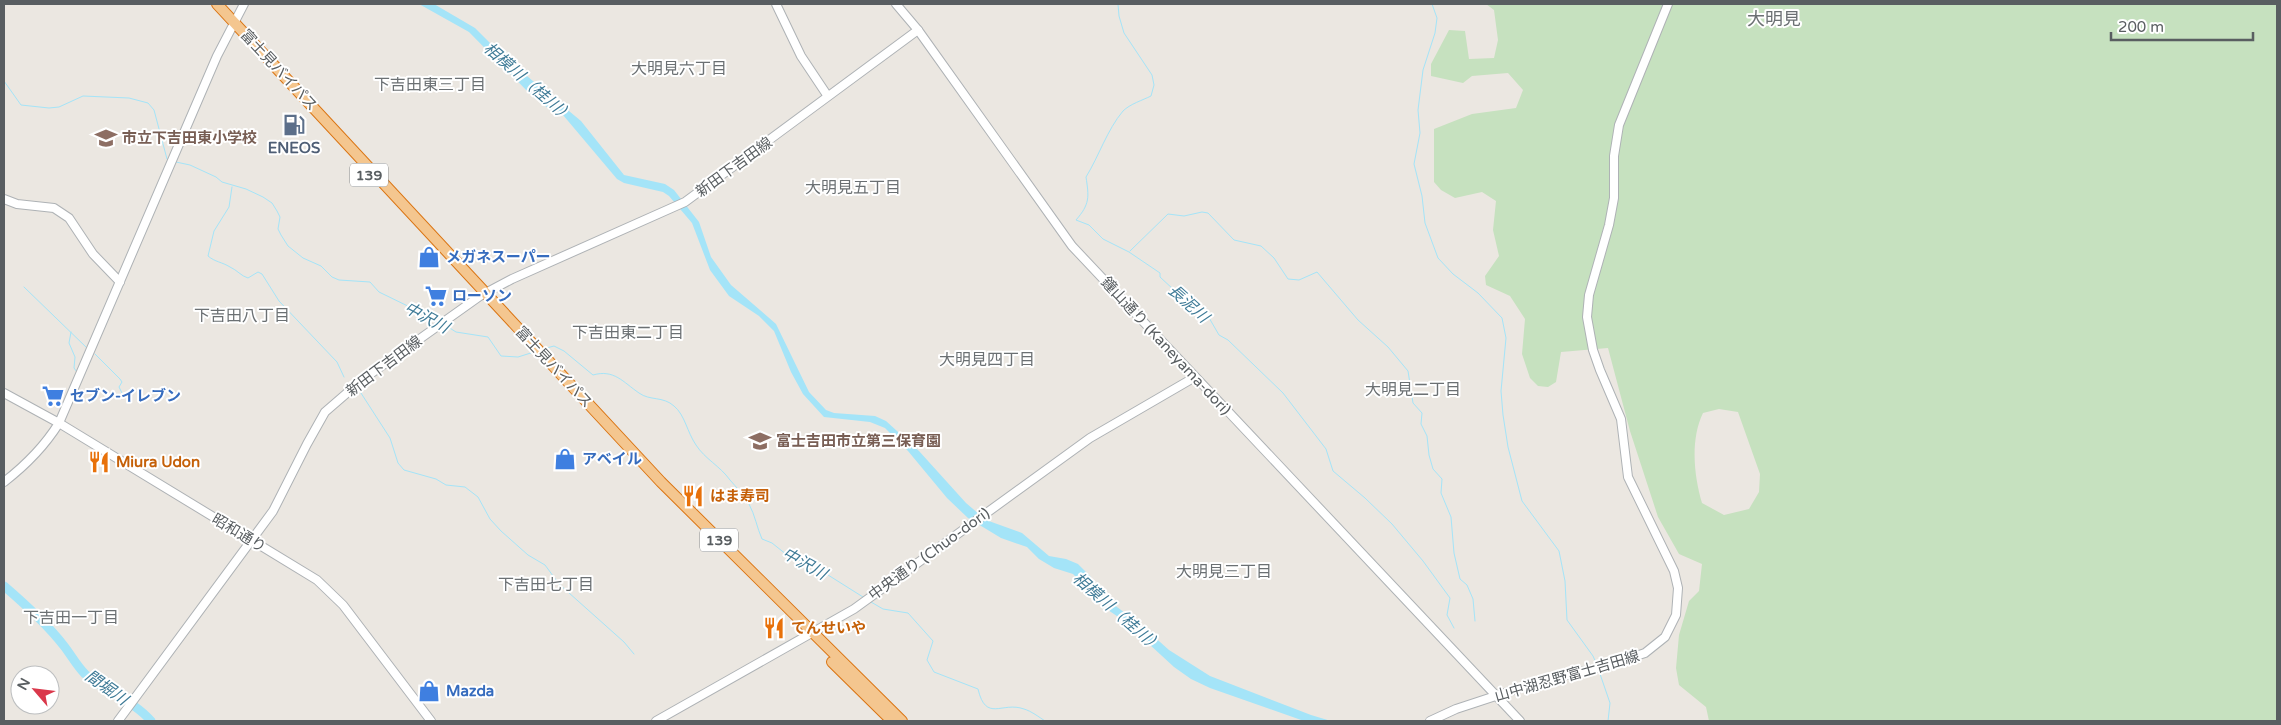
<svg xmlns="http://www.w3.org/2000/svg" width="2281" height="725" viewBox="0 0 2281 725" font-family="'Varela Round','Noto Sans JP',sans-serif">
  <rect width="100%" height="100%" fill="#ebe7e1"/>
  <path fill="#c6e1bf" fill-rule="evenodd" d="M1486,4H2277V721H1709L1706,707L1679,685L1676,668L1679,635L1689,601L1699,591L1702,564L1679,554L1658,517L1630,431L1608,348L1561,352L1556,382L1548,387L1538,386L1530,378L1522,354L1525,319L1510,296L1486,285L1485,276L1499,256L1493,230L1496,201L1482,192L1455,198L1441,190L1434,182V129L1472,114L1516,108L1523,90L1508,73L1472,76L1463,83L1431,76V64L1449,30L1465,31L1469,59L1494,58L1498,40L1494,10ZM1719,409L1738,412L1760,474L1759,492L1749,509L1724,515L1702,503C1694,476 1690,440 1703,413Z"/>
  <polygon fill="#a4e4f8" points="419,4 434,4 475,28 504,57 581,121 624,175 665,184 674,190 699,222 711,257 731,285 776,324 809,392 826,410 834,413 875,416 886,421 919,451 966,503 986,520 1022,533 1049,556 1066,559 1078,564 1090,576 1105,598 1141,625 1169,650 1210,676 1311,715 1331,721 1304,721 1210,688 1191,679 1174,667 1149,644 1139,631 1108,610 1073,574 1054,568 1039,559 1027,547 1001,538 968,518 947,498 908,451 885,428 870,422 824,417 803,394 791,372 774,331 759,316 729,296 710,270 692,223 669,196 663,192 624,183 617,179 563,115 556,114 532,96 469,32"/>
  <g fill="none" stroke-linecap="round" stroke-linejoin="round">
    <g stroke="#a4e4f8" stroke-width="1">
      <path d="M1118,4L1119,16L1124,33L1152,75L1154,85L1151,96C1143,100 1130,104 1123,111C1107,130 1099,156 1086,177C1089,197 1090,204 1076,220L1089,225L1103,239L1129,252L1160,273V277L1174,290L1186,296L1191,305L1208,316L1219,335L1228,340L1283,393L1326,449L1333,471L1365,498L1392,524L1423,561L1450,598L1447,615L1454,628"/>
      <polyline points="1432,4 1437,18 1435,33 1423,70 1418,110 1420,133 1414,164 1422,196 1425,223 1438,258 1453,274 1478,293 1502,318 1506,338 1501,391 1503,415 1508,447 1522,501 1559,551 1565,581 1567,620 1593,656 1597,665"/>
      <polyline points="4,81 21,105 49,108 59,107 83,96 129,98 148,103 154,110 167,159 169,160"/>
      <polyline points="176,162 190,165 216,177 222,182 246,189 263,197 272,203 277,211 280,217 278,229 281,235 288,246 303,258 321,266 332,277 339,280 370,282 379,292 418,311 428,319 439,323"/>
      <path d="M232,187L229,207L214,231L208,256C215,262 222,262 230,267C237,270 241,276 248,278L258,272L262,274L279,301L337,362L344,377"/>
      <polyline points="1130,251 1168,214 1184,216 1202,212 1208,213 1234,240 1261,246 1274,258 1288,279 1299,280 1317,272 1358,320 1388,347 1408,371 1413,403 1422,413 1421,424 1427,436 1429,455 1433,469 1442,479 1441,493 1451,517 1454,553 1460,579 1467,585 1473,599 1475,621"/>
      <polyline points="24,287 87,348"/>
      <polyline points="445,325 456,332 488,337 501,356 518,357 534,352"/>
      <polyline points="71,332 69,343 75,357 74,368 77,372"/>
      <path d="M543,349L554,346L564,351L593,375C614,369 623,382 639,393C650,401 663,396 674,406C685,415 687,432 696,445C705,459 720,466 730,480C736,487 744,495 749,504C755,515 757,528 762,539L772,543L792,559L809,563L863,597"/>
      <polyline points="95,354 120,379 122,382 119,387 124,397"/>
      <polyline points="359,390 390,438 398,463 404,470 436,479 446,485 465,487 478,497 490,519 501,531 528,555 545,565 559,584 624,642 634,654"/>
      <path d="M871,602L883,609L908,613L933,641L927,660L934,672L978,689C986,723 1002,701 1024,709C1031,711 1039,717 1045,721"/>
      <polyline points="1599,671 1610,703 1608,721"/>
    </g>
    <path stroke="#a4e4f8" stroke-width="9" d="M4,586C25,604 47,624 64,646C71,655 77,666 85,674C105,692 133,700 151,721"/>
    <g stroke="#aeb2b5" stroke-width="10">
      <g id="secondary">
        <polyline points="776,4 801,56 827,95"/>
        <polyline points="896,4 918,30 1072,246 1520,721"/>
        <polyline points="4,199 17,204 54,208 69,218 93,254 120,282"/>
        <polyline points="4,393 59,423 317,580 343,605 431,721"/>
        <path d="M4,482C26,465 44,447 59,423L217,56L244,4"/>
        <polyline points="118,721 273,511 307,444 325,412 362,380 480,296 512,279 685,202 918,30"/>
        <polyline points="656,721 854,609 1090,438 1195,377"/>
        <polyline points="1430,721 1456,709 1538,682 1609,665 1645,653 1665,637 1676,615 1678,588 1674,571 1628,477 1621,419 1600,370 1593,350 1587,317 1589,295 1609,225 1614,198 1614,156 1619,125 1668,4"/>
      </g>
    </g>
    <g stroke="#da7412" stroke-width="12">
      <g id="highway">
        <polyline points="217,4 661,482 902,721"/>
        <polyline points="832,662 892,721"/>
      </g>
    </g>
    <use href="#secondary" stroke="#fff" stroke-width="8"/>
    <use href="#highway" stroke="#f4c68f" stroke-width="10"/>
  </g>
  <defs>
    <g id="fuel-bare" transform="scale(1.725)"><path d="M-5.5-6h7V0h2V4h1.3V-2.5L3-4.5l.8-.8L6-3V5H2.5V1h-1V6h-7ZM-4.2-4.7v3.2H.2V-4.7Z" fill="#5c6f8a" stroke="#fff" stroke-width="2.5" paint-order="stroke"/></g>
    <g id="school-bare" transform="scale(1.725)"><path d="M0-5L7-2L0 1L-7-2ZM-4 1L0 2.5L4 1V4Q0 6-4 4Z" fill="#8d6e63" stroke="#fff" stroke-width="2.5" paint-order="stroke"/></g>
    <g id="shop-bare" transform="scale(1.725)"><path d="M-5-2.5h2.3a2.7 3.5 0 0 1 5.4 0H5L5.5 6h-11ZM-1.5-2.5h3a1.5 2.3 0 0 0-3 0Z" fill="#3f7fe0" stroke="#fff" stroke-width="2.5" paint-order="stroke"/></g>
    <g id="supermarket-bare" transform="scale(1.725)"><path d="M-6-5.5h2.5l.6 2H6L4.5 2H-2.5L-4.4-4H-6ZM-1.5 3.2a1.3 1.3 0 1 0 .1 0ZM3 3.2a1.3 1.3 0 1 0 .1 0Z" fill="#3f7fe0" stroke="#fff" stroke-width="2.5" paint-order="stroke"/></g>
    <g id="restaurant-bare" transform="scale(1.725)"><path d="M-5-6h1v4h1v-4h1v4h1v-4h1v5L-1.5 .5V6h-2V.5L-5-1ZM5-6V6H3V1.5H1.5Q1.5-4 5-6Z" fill="#e8710a" stroke="#fff" stroke-width="2.5" paint-order="stroke"/></g>
  </defs>
  <g fill-rule="evenodd">
    <use href="#fuel-bare" x="294" y="125"/>
    <use href="#school-bare" x="106" y="138"/>
    <use href="#shop-bare" x="429" y="257"/>
    <use href="#supermarket-bare" x="436" y="296"/>
    <use href="#supermarket-bare" x="53" y="396"/>
    <use href="#school-bare" x="760" y="441"/>
    <use href="#shop-bare" x="565" y="459"/>
    <use href="#restaurant-bare" x="99" y="462"/>
    <use href="#restaurant-bare" x="693" y="496"/>
    <use href="#restaurant-bare" x="774" y="628"/>
    <use href="#shop-bare" x="429" y="691"/>
  </g>
  <g text-anchor="middle" stroke-width="4" stroke-linejoin="round" paint-order="stroke">
    <g fill="#fff" stroke="#8b8e90" stroke-width="1">
      <rect x="350" y="163.5" width="38" height="23" rx="4"/>
      <rect x="700" y="528.5" width="38" height="23" rx="4"/>
    </g>
    <g font-size="14" font-weight="bold" fill="#595e61">
      <text x="369" y="180">139</text>
      <text x="719" y="545">139</text>
    </g>
    <g font-size="15" fill="#595e61" stroke="#fff">
      <text transform="translate(279 70) rotate(47)" y="5">富士見バイパス</text>
      <text transform="translate(734 167) rotate(-36)" y="5">新田下吉田線</text>
      <text transform="translate(1166 346) rotate(47)" y="5">鐘山通り (Kaneyama-dori)</text>
      <text transform="translate(384 366) rotate(-37)" y="5">新田下吉田線</text>
      <text transform="translate(554 367) rotate(47)" y="5">富士見バイパス</text>
      <text transform="translate(239 533) rotate(31)" y="5">昭和通り</text>
      <text transform="translate(929 554) rotate(-36)" y="5">中央通り (Chuo-dori)</text>
      <text transform="translate(1567 676) rotate(-16)" y="5">山中湖忍野富士吉田線</text>
    </g>
    <g font-size="15" font-weight="bold" fill="#785e54" stroke="#fff" text-anchor="start">
      <text x="122" y="143">市立下吉田東小学校</text>
      <text x="776" y="446">富士吉田市立第三保育園</text>
    </g>
    <g font-size="15" font-weight="bold" fill="#4e5e75" stroke="#fff">
      <text x="294" y="153">ENEOS</text>
    </g>
    <g font-size="15" font-weight="bold" fill="#366cbe" stroke="#fff" text-anchor="start">
      <text x="446" y="262">メガネスーパー</text>
      <text x="452" y="301">ローソン</text>
      <text x="70" y="401">セブン-イレブン</text>
      <text x="582" y="464">アベイル</text>
      <text x="446" y="696">Mazda</text>
    </g>
    <g font-size="15" font-weight="bold" fill="#c56008" stroke="#fff" text-anchor="start">
      <text x="116" y="467">Miura Udon</text>
      <text x="710" y="501">はま寿司</text>
      <text x="791" y="633">てんせいや</text>
    </g>
    <g font-size="16" fill="#6b7073" stroke="#fff">
      <text x="679" y="74">大明見六丁目</text>
      <text x="430" y="90">下吉田東三丁目</text>
      <text x="853" y="193">大明見五丁目</text>
      <text x="242" y="321">下吉田八丁目</text>
      <text x="628" y="338">下吉田東二丁目</text>
      <text x="987" y="365">大明見四丁目</text>
      <text x="1413" y="395">大明見二丁目</text>
      <text x="1224" y="577">大明見三丁目</text>
      <text x="546" y="590">下吉田七丁目</text>
      <text x="71" y="623">下吉田一丁目</text>
    </g>
    <g font-size="16" font-style="italic" fill="#3f7b97" stroke="#fff">
      <text transform="translate(529 82) rotate(41)" y="6">相模川（桂川）</text>
      <text transform="translate(1189 303) rotate(42)" y="6">長泥川</text>
      <text transform="translate(427 317) rotate(28)" y="6">中沢川</text>
      <text transform="translate(805 563) rotate(29)" y="6">中沢川</text>
      <text transform="translate(1118 612) rotate(41)" y="6">相模川（桂川）</text>
      <text transform="translate(107 687) rotate(35)" y="6">間堀川</text>
    </g>
    <g font-size="18" fill="#6b7073" stroke="#fff">
      <text x="1774" y="25">大明見</text>
    </g>
  </g>
  <rect width="2281" height="725" fill="none" stroke="#595e61" stroke-width="10"/>
  <g transform="translate(35 690) rotate(298)"><circle r="24" fill="#ffffff" stroke="#bdbfc0"/>
  <path d="M0-4L9 19L0 12L-9 19Z" fill="#da384b"/>
  <text y="-8" font-size="14" font-weight="bold" text-anchor="middle" fill="#595e61">N</text>
  </g>
  <path d="M2111 32v8h142v-8" fill="none" stroke="#595e61" stroke-width="2.5"/>
  <text x="2118" y="32" font-size="15" fill="#595e61" stroke="#ffffff" stroke-width="4" paint-order="stroke">200 m</text>
</svg>
